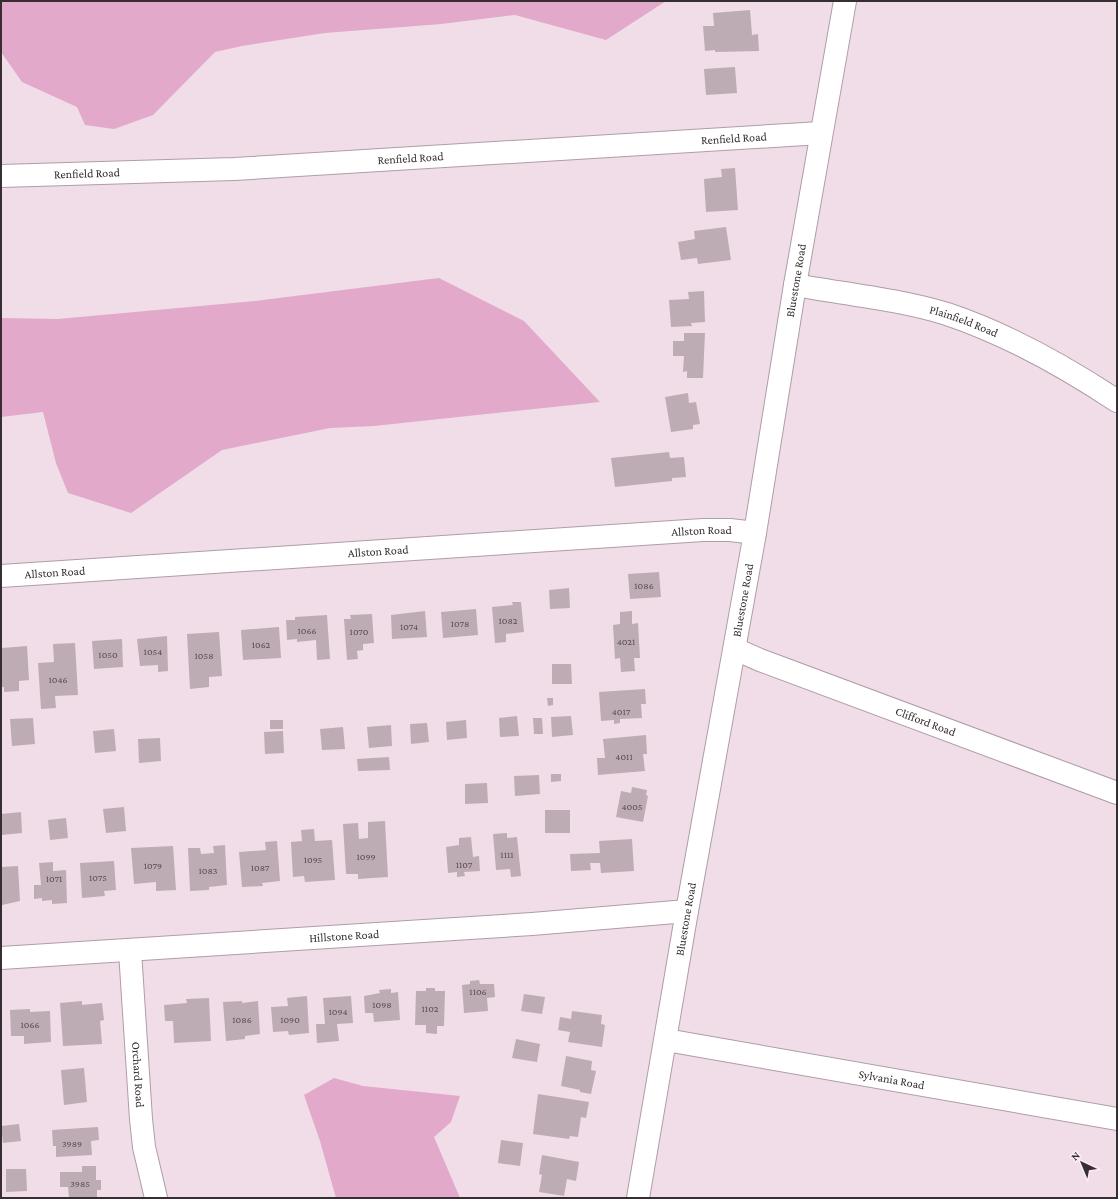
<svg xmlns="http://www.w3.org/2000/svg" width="1118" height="1199" viewBox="0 0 1118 1199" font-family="'Crimson Pro',serif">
  <rect width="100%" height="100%" fill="#f0dde7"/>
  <g fill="#e2a9ca">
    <polygon points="1,1 666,1 606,40 515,15 441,24 325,33 242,46 215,52 153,115 114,129 85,125 77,107 22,82 1,52"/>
    <polygon points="439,278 524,321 600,402 374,426 330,428 222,450 131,513 68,493 56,463 43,412 1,417 1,318 58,319 255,301"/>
    <polygon points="334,1078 363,1086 460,1096 451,1122 434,1137 460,1198 336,1198 320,1141 304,1095"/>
  </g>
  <g fill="#beacb5">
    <polygon points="750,10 752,35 758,34 759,51 715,52 715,50 705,51 703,26 714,26 713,13"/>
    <polygon points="735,67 737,93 706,95 704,69"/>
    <polygon points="735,168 738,210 706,212 704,179 722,177 721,169"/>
    <polygon points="726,227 731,260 698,264 697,258 681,260 678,242 695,239 694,231"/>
    <polygon points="704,291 705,322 691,323 692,326 671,327 669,300 689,299 688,292"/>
    <polygon points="684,333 705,333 703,378 687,378 687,371 683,372 684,356 673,356 673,341 684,341"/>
    <polygon points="688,393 689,403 696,402 700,424 693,425 693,429 671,432 665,397"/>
    <polygon points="669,452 670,458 684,457 686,477 672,478 672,481 615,487 611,458"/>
    <polygon points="659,572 661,597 630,599 628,574"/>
    <polygon points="569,588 570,608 550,609 549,590"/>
    <polygon points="512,602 521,602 524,632 506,634 506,642 495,643 492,607 513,605"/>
    <polygon points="476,609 478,635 443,638 441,612"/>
    <polygon points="425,611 427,637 392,639 391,615"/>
    <polygon points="632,611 632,624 638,623 640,658 634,658 635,671 621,672 620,658 615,659 613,625 620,624 620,612"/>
    <polygon points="372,614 374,643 363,644 363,650 357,651 358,659 347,660 344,619 351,619 350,615"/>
    <polygon points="327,615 330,659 317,660 316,640 297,642 297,639 287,640 286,620 295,620 295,617"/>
    <polygon points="279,627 281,658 243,660 241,630"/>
    <polygon points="219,632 222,676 209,677 209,687 190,689 187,634"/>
    <polygon points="167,636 168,671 158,672 158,665 140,666 137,639"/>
    <polygon points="122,639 123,667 94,669 92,641"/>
    <polygon points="75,643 78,695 55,696 56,708 41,709 38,663 54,662 53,644"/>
    <polygon points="27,646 29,680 19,681 19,691 4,692 4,687 1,687 2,648"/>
    <polygon points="552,664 571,664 572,684 552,684"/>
    <polygon points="645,689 646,704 641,704 642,718 620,719 620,723 614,724 614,720 601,721 599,692"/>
    <polygon points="547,698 553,698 553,705 548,706"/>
    <polygon points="517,716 519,736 500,737 499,718"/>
    <polygon points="571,716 573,735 552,737 551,717"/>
    <polygon points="33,718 35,744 12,746 10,719"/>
    <polygon points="533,718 542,718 543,734 534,734"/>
    <rect x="270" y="720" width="13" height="9"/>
    <polygon points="466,720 467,738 447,740 446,722"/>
    <polygon points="427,723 429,742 411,744 410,724"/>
    <polygon points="391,725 392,746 369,748 367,727"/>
    <polygon points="343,727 345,749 322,750 320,729"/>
    <polygon points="114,729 116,751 95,753 93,731"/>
    <polygon points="283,731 284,753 265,754 264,732"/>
    <polygon points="646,735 647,754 643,754 645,771 598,775 597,758 605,758 603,739"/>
    <polygon points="160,738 161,761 139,763 138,739"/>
    <polygon points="389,757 390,770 358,771 357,759"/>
    <polygon points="551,774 561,774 561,781 551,782"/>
    <polygon points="539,775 540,794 515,796 514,776"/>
    <polygon points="487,783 488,803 465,804 465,784"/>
    <polygon points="632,787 647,790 646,795 648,796 643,822 616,817 621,791 631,793"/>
    <polygon points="124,807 126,831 106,833 103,809"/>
    <rect x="545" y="810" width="25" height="23"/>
    <polygon points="21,812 22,833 1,835 1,814"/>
    <polygon points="66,818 68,838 50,840 48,820"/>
    <polygon points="385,821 388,877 358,879 358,874 346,874 343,824 358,823 359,839 368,838 368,822"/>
    <polygon points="314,829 315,841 332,840 335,880 305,882 304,876 293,877 291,842 302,841 301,830"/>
    <polygon points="507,833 507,838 517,837 521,876 511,877 510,869 496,870 493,834"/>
    <polygon points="471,837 473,857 479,856 480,871 464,872 465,876 457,877 457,872 448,873 446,847 459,845 459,838"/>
    <polygon points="632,839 634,871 601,873 600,863 590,863 591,870 571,871 570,854 600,853 599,841"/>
    <polygon points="277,841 280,881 262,883 263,886 242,887 239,852 266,850 265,842"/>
    <polygon points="225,845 227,885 209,887 209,890 190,891 188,848 200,848 201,854 214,853 213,846"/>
    <polygon points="173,846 176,890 156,891 156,882 134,884 131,848"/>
    <polygon points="114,861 116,890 104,891 105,896 82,898 80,863"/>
    <polygon points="53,862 53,871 66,870 67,903 52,904 52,900 42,901 42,898 34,899 34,885 41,885 39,863"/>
    <polygon points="18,866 20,901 2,905 1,903 1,867"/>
    <polygon points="479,980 480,984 494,984 495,997 487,998 488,1011 464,1013 462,985 470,984 470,981"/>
    <polygon points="426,988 435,988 435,991 445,991 444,1026 437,1026 437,1034 426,1033 426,1025 415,1025 416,991 426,991"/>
    <polygon points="391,989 391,993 398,992 400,1020 374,1022 373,1013 365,1013 364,996 380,993 379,990"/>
    <polygon points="524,994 545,997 542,1014 521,1011"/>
    <polygon points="307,996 309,1033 289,1035 288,1031 273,1032 271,1007 288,1006 287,998"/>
    <polygon points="351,996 353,1023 337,1024 339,1041 317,1043 316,1024 325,1024 323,998"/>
    <polygon points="209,998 211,1041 174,1043 173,1021 165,1021 164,1005 187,1003 186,999"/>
    <polygon points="82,1001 82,1005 102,1003 104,1020 100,1021 102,1044 63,1046 60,1003"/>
    <polygon points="242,1001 242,1003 258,1001 260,1034 245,1036 245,1039 226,1041 223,1002"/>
    <polygon points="30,1009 30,1012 50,1011 51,1042 24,1044 24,1036 11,1036 10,1010"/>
    <polygon points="572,1011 602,1015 601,1024 605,1025 602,1047 568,1042 570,1032 558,1030 560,1017 571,1019"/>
    <polygon points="516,1039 540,1044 537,1062 512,1058"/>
    <polygon points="566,1056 592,1061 591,1070 596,1071 591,1094 580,1092 580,1090 561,1086"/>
    <polygon points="84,1068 87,1102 64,1105 61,1070"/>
    <polygon points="538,1094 589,1102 586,1118 581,1117 578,1137 570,1136 569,1139 533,1134"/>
    <polygon points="19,1124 21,1141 3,1143 1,1126"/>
    <polygon points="98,1127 99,1140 91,1141 92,1155 56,1157 56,1146 53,1146 52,1130"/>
    <polygon points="501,1140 523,1143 520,1166 498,1163"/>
    <polygon points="542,1155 579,1162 576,1181 567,1179 564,1196 539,1192 542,1175 539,1174"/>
    <polygon points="82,1166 96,1166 96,1180 101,1180 101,1190 97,1190 97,1197 69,1198 68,1187 60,1187 60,1172 82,1172"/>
    <polygon points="6,1169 26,1169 27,1191 6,1192"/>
  </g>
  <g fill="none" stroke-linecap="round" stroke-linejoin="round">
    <g stroke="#af9da7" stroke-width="24">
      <g id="minor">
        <path id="s1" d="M1,176L234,169L821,133"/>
        <path id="s2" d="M795,285C845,294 898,299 947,314C1007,334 1064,366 1117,401"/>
        <path id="s3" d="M1,576L703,530H730L755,533"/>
        <path id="s4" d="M735,649L760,660L1117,793"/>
        <path id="s5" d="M130,951L141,1119L144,1147L156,1198"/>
        <path id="s6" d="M1,958L532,924L687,911"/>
        <path id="s7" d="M666,1040L1117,1119"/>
        <path id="s8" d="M638,1198L687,911L755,533L795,285L845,1"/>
      </g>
    </g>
    <use href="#minor" stroke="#fff" stroke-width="22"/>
  </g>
  <g text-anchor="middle" stroke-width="3" stroke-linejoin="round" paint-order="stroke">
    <g font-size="10" fill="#584e53">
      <text x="644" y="589">1086</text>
      <text x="508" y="624">1082</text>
      <text x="460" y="627">1078</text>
      <text x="409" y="630">1074</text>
      <text x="307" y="634">1066</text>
      <text x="359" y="635">1070</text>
      <text x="626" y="645">4021</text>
      <text x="261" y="648">1062</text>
      <text x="153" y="655">1054</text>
      <text x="108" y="658">1050</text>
      <text x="204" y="659">1058</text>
      <text x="58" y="683">1046</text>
      <text x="621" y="715">4017</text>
      <text x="624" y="760">4011</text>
      <text x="632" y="810">4005</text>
      <text x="507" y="858">1111</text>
      <text x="366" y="860">1099</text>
      <text x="313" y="863">1095</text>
      <text x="464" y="868">1107</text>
      <text x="153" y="869">1079</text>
      <text x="260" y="871">1087</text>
      <text x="208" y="874">1083</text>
      <text x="98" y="881">1075</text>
      <text x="54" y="882">1071</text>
      <text x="478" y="995">1106</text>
      <text x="382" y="1008">1098</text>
      <text x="430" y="1012">1102</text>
      <text x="338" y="1015">1094</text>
      <text x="242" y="1023">1086</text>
      <text x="290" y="1023">1090</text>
      <text x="30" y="1028">1066</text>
      <text x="72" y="1147">3989</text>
      <text x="80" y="1187">3985</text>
    </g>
    <g font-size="12" fill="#362e32" stroke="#fdeaf5">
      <text dy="4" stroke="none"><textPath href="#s1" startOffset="734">Renfield Road</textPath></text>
      <text dy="4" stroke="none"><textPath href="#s1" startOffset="410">Renfield Road</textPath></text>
      <text dy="4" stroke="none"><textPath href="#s1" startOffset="86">Renfield Road</textPath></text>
      <text dy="4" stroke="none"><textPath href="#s8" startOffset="931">Bluestone Road</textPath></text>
      <text dy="4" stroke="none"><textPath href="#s2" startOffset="173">Plainfield Road</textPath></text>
      <text dy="4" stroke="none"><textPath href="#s3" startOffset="702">Allston Road</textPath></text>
      <text dy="4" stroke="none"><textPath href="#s3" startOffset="378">Allston Road</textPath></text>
      <text dy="4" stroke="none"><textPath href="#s3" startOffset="54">Allston Road</textPath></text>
      <text dy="4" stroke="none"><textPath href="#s8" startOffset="607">Bluestone Road</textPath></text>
      <text dy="4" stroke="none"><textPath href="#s4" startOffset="204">Clifford Road</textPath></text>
      <text dy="4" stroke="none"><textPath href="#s8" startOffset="283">Bluestone Road</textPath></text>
      <text dy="4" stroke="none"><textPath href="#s6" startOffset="344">Hillstone Road</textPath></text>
      <text dy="4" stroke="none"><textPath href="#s5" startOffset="124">Orchard Road</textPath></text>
      <text dy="4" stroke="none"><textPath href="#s7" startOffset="229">Sylvania Road</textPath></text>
    </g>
  </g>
  <rect width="1118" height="1199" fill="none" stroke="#362e32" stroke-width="4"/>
  <g transform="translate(1082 1163) rotate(316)" stroke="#fdeaf5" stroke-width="3" paint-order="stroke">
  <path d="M0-3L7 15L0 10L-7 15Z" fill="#362e32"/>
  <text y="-6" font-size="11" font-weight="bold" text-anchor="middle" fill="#362e32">N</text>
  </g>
</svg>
